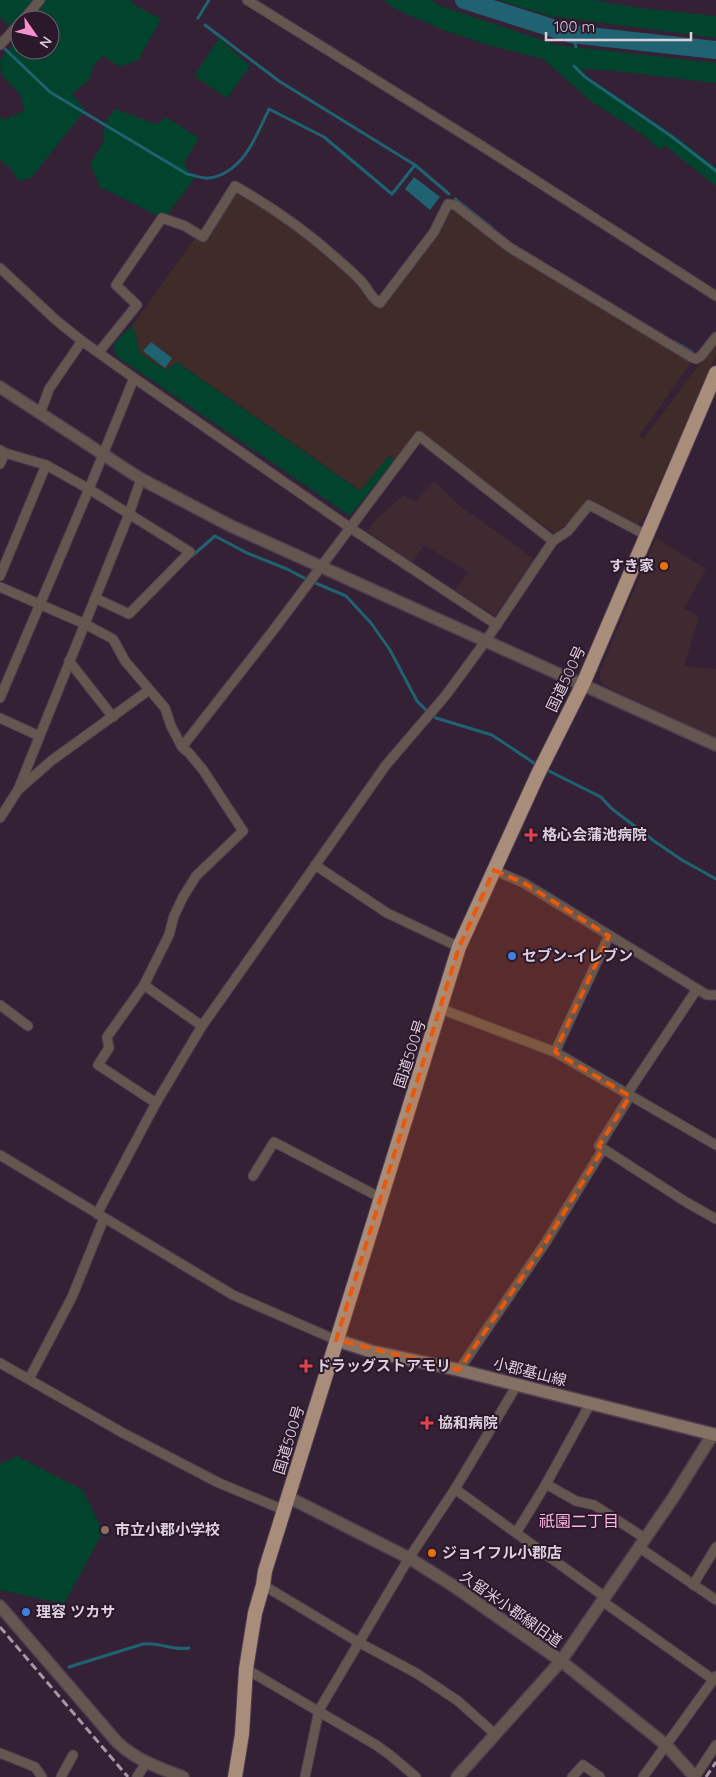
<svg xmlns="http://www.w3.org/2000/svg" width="716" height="1777" viewBox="0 0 716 1777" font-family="Quicksand,'Noto Sans JP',sans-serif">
  <rect width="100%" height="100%" fill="#352135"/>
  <g fill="#3e2a30">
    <polygon points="434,481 460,506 535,559 495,616 455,590 468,572 424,545 412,563 367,531 378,517 404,495 415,502"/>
    <polygon points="656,538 706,569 684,608 699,617 684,666 716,669 716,738 603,685 600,678 600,671"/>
  </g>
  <polygon fill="#3f2b28" points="243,193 306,239 360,282 376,306 384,306 441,231 451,211 456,211 511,254 593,301 692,361 639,436 643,439 716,342 716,355 643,521 637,524 588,498 573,519 555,533 499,494 417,430 395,460 389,456 361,491 178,362 166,371 140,353 133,325 195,238 204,242 234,194"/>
  <g fill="#01432d" fill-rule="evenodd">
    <path d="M0,0H133L131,3L161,19L138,60L120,67L103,56L95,63L88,81L72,94L85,110L31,178L19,181L10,168L0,160V116L4,120L24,111L21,96L1,74L0,60L11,47L18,35L0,17ZM20,20H50V50H20Z"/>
    <polygon points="384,0 431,0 441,6 557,45 716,63 716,83 606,70 582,69 587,76 678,138 716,168 716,186 664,145 660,150 642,134 592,102 543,59 485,44 443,30 395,9"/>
    <polygon points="498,0 593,0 640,8 716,16 716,38 550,16"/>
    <polygon points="219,38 250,66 227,98 194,76"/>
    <polygon points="115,109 156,124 166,117 199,138 184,163 194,179 168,214 156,215 100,187 90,164 104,141 104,124"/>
    <polygon points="133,325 140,353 166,370 177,362 360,491 389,456 395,460 350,516 116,356 113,344"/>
    <polygon points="17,1456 83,1490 103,1532 64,1604 0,1590 0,1464"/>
  </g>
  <g fill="#1f6372">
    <polygon points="414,177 440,197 430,210 405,189"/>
    <polygon points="151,342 172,358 165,368 143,351"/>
  </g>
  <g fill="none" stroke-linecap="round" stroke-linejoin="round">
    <g stroke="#1f6372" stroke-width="3">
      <polyline points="198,18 209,0"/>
      <polyline points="205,25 279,81 415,165 449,194"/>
      <polyline points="571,34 576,47"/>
      <path d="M5,49L50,92L187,174C194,175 203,179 210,178C244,172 256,136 269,109L324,137L392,194L415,165"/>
      <polyline points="574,66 585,77 671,136 716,171"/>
      <polyline points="455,199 492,228"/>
      <polyline points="675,342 692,352"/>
      <polyline points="192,556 215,536 247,553 287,569 306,579 346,596 371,623 390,650 417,701 426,710 436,718 492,735 537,765"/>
      <polyline points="545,769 601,797 611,808 654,841 682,860 716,879"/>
      <path d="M69,1667L143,1644C160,1642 173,1651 189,1648"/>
    </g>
    <polyline stroke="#1f6372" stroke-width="18" points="464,0 571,34 716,50"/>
    <g stroke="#503d50" stroke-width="11">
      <g id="minor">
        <polyline points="247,0 482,146 716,296"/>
        <polyline points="23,20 40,0"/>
        <polyline points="0,45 20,23"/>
        <polyline points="0,268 57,321 82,341 134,378 349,527 497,625"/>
        <path d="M99,352L137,305L116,285L162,218L185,226L203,237L235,186C270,206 305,230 335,257C344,265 353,272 361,281C368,288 371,299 380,303L434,232L448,204L455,205L509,247L691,357L696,359L701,356L716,337"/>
        <polyline points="40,414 49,389 82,341"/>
        <polyline points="0,450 5,453 46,465 89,489 190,552 129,614 95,598"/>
        <polyline points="0,464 5,453"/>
        <polyline points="0,576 46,465"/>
        <polyline points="0,587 85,624 113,639 125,661 165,708 171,726 182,747 189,753 203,770 243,831 196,876 183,897 174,916 169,935 144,985 107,1037 109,1048 98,1065 156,1103"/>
        <polyline points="69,661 113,717"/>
        <polyline points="0,698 89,489 134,378"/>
        <polyline points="0,718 39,736"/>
        <polyline points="182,747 272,632 419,436 553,541"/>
        <polyline points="18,790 129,514 141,479"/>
        <polyline points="0,818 18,790 51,761 149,690"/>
        <polyline points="315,865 387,913 459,947"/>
        <polyline points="494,870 524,883 707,995 716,995"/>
        <polyline points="144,985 202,1026"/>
        <polyline points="0,1005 28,1026"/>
        <polyline points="441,1009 555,1052 716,1145"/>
        <polyline points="555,1052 609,936"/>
        <polyline points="627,1094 697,989"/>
        <polyline points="630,1096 599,1146 686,1202 716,1219"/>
        <polyline points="0,1155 233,1295 336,1340"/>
        <polyline points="253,1176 274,1142 381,1198"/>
        <polyline points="97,1214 156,1103 202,1026 386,765 446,695 485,642 553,541 568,531 589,505 646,535"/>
        <polyline points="0,1363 123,1433 219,1483 284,1510"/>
        <polyline points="459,1370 546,1242 603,1149"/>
        <polyline points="29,1379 72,1297 104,1218"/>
        <polyline points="546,1484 576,1501 594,1505 646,1539"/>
        <polyline points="455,1489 605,1597"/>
        <polyline points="516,1533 546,1484 590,1404"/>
        <polyline points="640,1548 716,1600"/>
        <polyline points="263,1585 358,1642 416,1673 458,1701 495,1734"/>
        <polyline points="693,1585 716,1547"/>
        <polyline points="602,1601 714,1680"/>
        <polyline points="246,1669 376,1745 390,1755 416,1777"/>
        <polyline points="0,1753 35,1767 42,1777"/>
        <polyline points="61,1777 73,1755"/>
        <polyline points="137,1777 146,1763"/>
        <polyline points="305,1777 319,1710 409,1558 455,1489 517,1385"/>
        <polyline points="572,1777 583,1765 600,1777"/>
        <polyline points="643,1777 716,1676"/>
        <polyline points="695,1777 716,1745"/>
      </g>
    </g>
    <g stroke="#503d50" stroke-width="14">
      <g id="tertiary">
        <polyline points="0,387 141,479 231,526 716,745"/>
        <polyline points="288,1497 409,1558 452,1585 561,1661 666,1745 695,1777"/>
        <path d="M0,1606L117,1742C136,1760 159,1768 183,1777"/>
        <polyline points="457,1777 561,1661 673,1498 713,1434"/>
      </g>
    </g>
    <g stroke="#503d50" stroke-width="15">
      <polyline id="secondary" points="336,1340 370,1351 459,1370 716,1435"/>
    </g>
    <g stroke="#503d50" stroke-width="16">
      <polyline id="trunk" points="235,1777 242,1734 246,1669 255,1613 263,1585 265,1571 459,947 538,774 583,684 716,373"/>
    </g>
    <use href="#minor" stroke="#64574f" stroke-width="9"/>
    <use href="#tertiary" stroke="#64574f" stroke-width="11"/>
    <use href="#secondary" stroke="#847164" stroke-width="12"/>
    <use href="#trunk" stroke="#a88d7b" stroke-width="14"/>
    <g stroke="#a797a7" stroke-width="3" stroke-dasharray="8 4" stroke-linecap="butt">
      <polyline points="0,1627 128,1777"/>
      <polyline points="706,1777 716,1762"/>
    </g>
  </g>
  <path fill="#e8590c" fill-opacity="0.2" stroke="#e8590c" stroke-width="4" stroke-dasharray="10 6" stroke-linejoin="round" d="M494,870L524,883L609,936L555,1052L630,1096L599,1146L603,1149L546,1242L459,1370L336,1340L459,947Z"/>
  <g fill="#e8710a" stroke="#2b182b" stroke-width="2">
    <circle cx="664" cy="566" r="5"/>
    <circle cx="432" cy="1553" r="5"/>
  </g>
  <g fill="#e0444e" stroke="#2b182b" stroke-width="2">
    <path d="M528.5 827.5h5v5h5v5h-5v5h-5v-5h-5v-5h5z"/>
    <path d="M303.5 1358.5h5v5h5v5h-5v5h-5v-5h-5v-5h5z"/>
    <path d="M424.5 1415.5h5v5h5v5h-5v5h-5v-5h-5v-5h5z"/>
  </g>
  <g fill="#3f7fe0" stroke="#2b182b" stroke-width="2">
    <circle cx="512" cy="956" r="5"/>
    <circle cx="26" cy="1612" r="5"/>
  </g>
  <circle fill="#8d6e63" stroke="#2b182b" stroke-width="2" cx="105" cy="1530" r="5"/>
  <g text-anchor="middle" stroke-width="4" stroke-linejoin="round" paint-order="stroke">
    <g font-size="15" font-weight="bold" fill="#ddd0dd" stroke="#2b182b" text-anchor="start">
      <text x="654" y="571" text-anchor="end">すき家</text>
      <text x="542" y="840">格心会蒲池病院</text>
      <text x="522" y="961">セブン-イレブン</text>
      <text x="316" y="1371">ドラッグストアモリ</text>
      <text x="438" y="1428">協和病院</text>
      <text x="115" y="1535">市立小郡小学校</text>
      <text x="442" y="1558">ジョイフル小郡店</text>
      <text x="36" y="1617">理容 ツカサ</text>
    </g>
    <g font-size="15" fill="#ddd0dd" stroke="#2b182b">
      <text transform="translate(566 679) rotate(-65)" y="5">国道500号</text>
      <text transform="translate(410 1054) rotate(-72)" y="5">国道500号</text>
      <text transform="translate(530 1372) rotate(14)" y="5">小郡基山線</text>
      <text transform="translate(289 1440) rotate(-73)" y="5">国道500号</text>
      <text transform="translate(511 1609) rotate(35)" y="5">久留米小郡線旧道</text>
    </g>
    <g font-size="16" fill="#feb5e0" stroke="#2b182b">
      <text x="579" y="1527">祇園二丁目</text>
    </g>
  </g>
  <g transform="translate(35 35) rotate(124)"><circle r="24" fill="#2b182b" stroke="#726272"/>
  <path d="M0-4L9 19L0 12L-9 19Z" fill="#f690cf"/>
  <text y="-8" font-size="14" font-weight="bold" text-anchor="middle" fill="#ddd0dd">N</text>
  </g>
  <path d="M546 32v8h145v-8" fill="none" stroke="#ddd0dd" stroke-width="2.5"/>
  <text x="554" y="32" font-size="15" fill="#ddd0dd" stroke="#2b182b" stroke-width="4" paint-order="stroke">100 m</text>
</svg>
